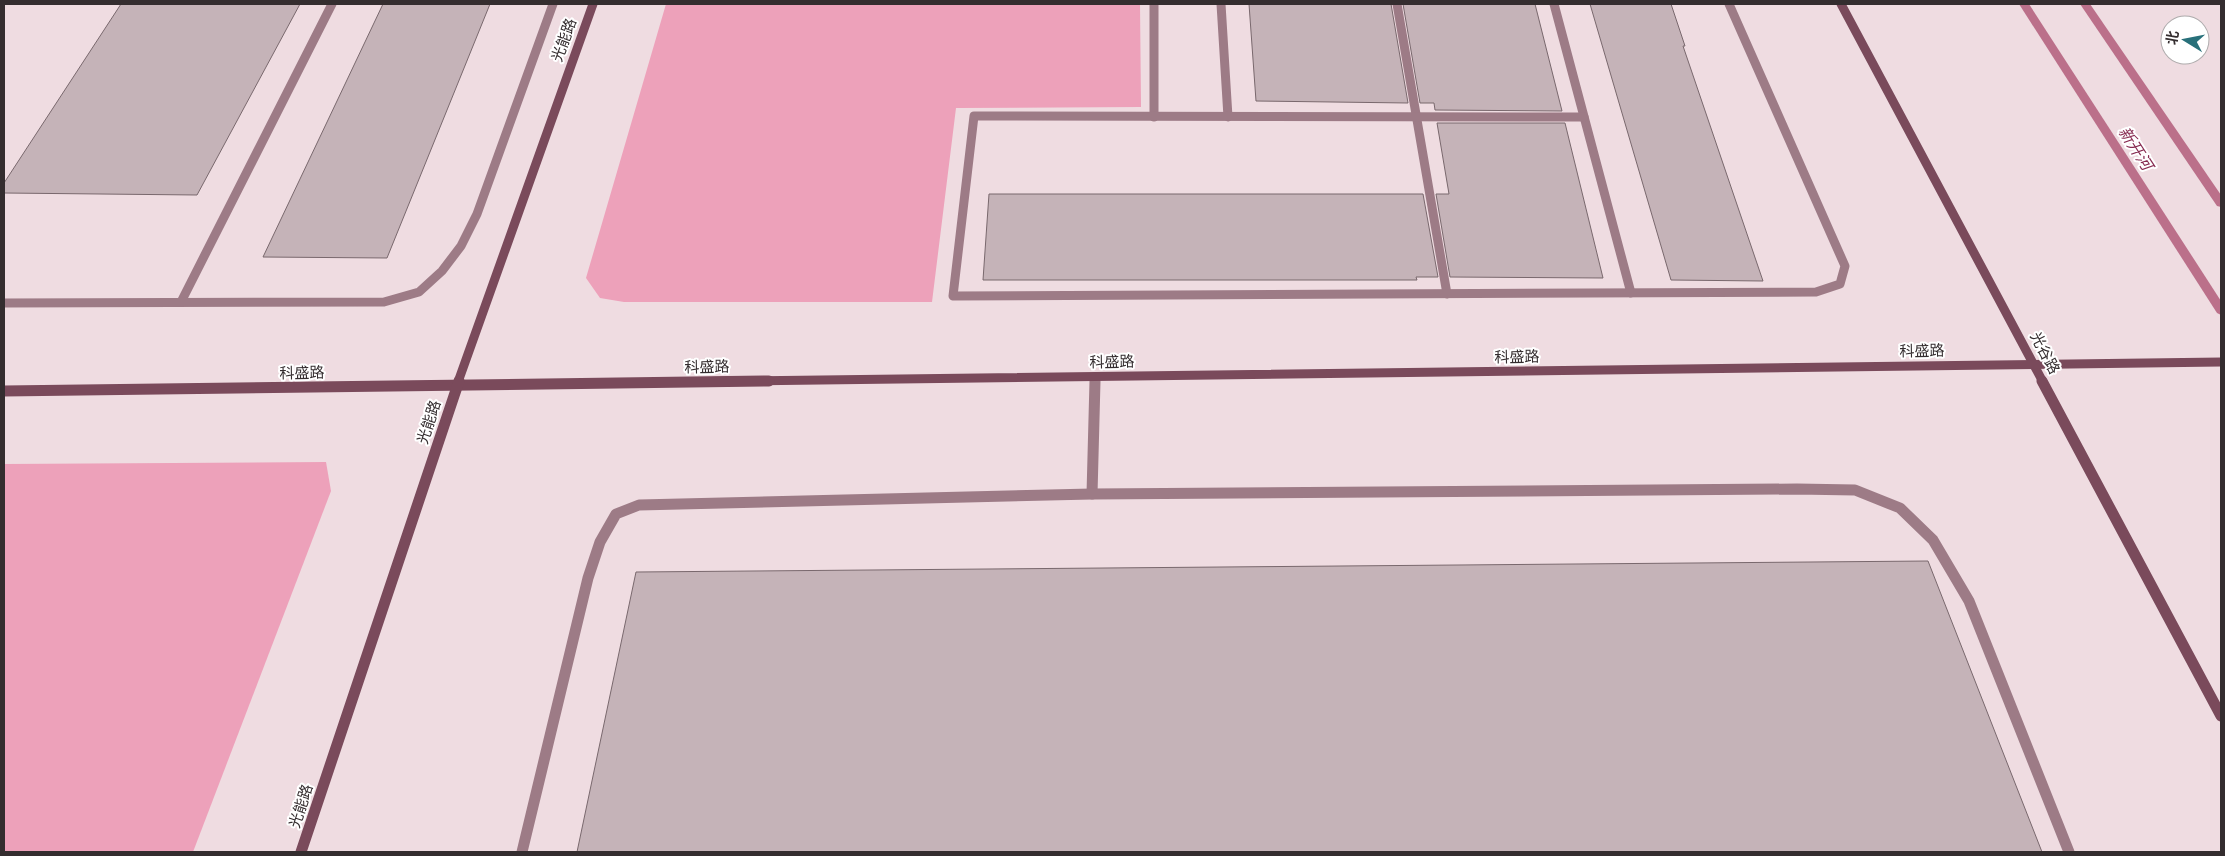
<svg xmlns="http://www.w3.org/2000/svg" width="2225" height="856" viewBox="0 0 2225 856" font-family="'DM Sans','Noto Sans SC',sans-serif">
  <rect width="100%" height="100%" fill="#efdce1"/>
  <g fill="#eda1ba">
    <polygon points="666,4 1140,4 1141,107 956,108 932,302 624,302 600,298 586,278"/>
    <polygon points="326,462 331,491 193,852 4,852 4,464"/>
  </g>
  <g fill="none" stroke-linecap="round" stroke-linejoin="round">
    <g fill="#bb708a" fill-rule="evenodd">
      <polygon points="2019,4 2029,4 2221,301 2221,315 2217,313"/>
      <polygon points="2080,4 2090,4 2221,195 2221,207 2217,206"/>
    </g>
  </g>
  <g fill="#c5b3b8" stroke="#79686d">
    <polygon points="121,4 300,4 197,195 4,193 4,183"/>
    <polygon points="383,4 490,4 387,258 263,257"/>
    <polygon points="1249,4 1391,4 1408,103 1256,101"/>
    <polygon points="1403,4 1535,4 1562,111 1435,110 1434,103 1420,103"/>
    <polygon points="1590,4 1671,4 1685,46 1683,46 1763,281 1671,280"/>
    <polygon points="1437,123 1565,123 1603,278 1450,277 1436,194 1449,194"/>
    <polygon points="989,194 1423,194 1438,277 1416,277 1417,280 983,280"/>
    <polygon points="1928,561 2042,852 577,852 636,572"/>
  </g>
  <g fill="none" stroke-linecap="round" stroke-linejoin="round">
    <g stroke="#9d7b86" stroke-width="9">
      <polyline points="1154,4 1154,117"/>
      <polyline points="1221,4 1228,117"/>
      <polyline points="1397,4 1447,294"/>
      <polyline points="1554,4 1631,293"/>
      <polyline points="1584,117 974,116 953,296 1816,292 1840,284 1845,266 1729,4"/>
      <polyline points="181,302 332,4"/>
      <polyline points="4,303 384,302 419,292 442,271 461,246 477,214 553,4"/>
      <polyline points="1095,382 1095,377"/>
    </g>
    <g stroke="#9d7b86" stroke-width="11">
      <polyline points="1092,494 1095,381"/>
      <polyline points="522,852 588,578 600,542 616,514 639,505 1092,494 1797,489 1855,490 1900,508 1933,540 1969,601 2069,852"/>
    </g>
    <g stroke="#7a4a5b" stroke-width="9">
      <polyline points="1841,4 2043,382"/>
      <polyline points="458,382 593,4"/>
      <polyline points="673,382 2221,362"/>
    </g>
    <g stroke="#7a4a5b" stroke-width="11">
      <polyline points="2042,381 2221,716"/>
      <polyline points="4,391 769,381"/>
      <polyline points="301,852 459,381"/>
    </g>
  </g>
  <g text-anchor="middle" stroke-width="4" stroke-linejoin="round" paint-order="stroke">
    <g font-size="15" fill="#342d2f" stroke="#fff">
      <text transform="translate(564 40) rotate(-70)" y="5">光能路</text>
      <text transform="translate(1922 351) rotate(-1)" y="5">科盛路</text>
      <text transform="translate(2045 353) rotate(62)" y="5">光谷路</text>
      <text transform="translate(1517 357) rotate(-1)" y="5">科盛路</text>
      <text transform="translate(1112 362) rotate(-1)" y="5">科盛路</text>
      <text transform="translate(707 367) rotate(-1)" y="5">科盛路</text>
      <text transform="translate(302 373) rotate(-1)" y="5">科盛路</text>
      <text transform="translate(429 422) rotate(-72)" y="5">光能路</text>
      <text transform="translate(301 806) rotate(-72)" y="5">光能路</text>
    </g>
    <g font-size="16" font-style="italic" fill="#872b51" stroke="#fff">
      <text transform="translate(2136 148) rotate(57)" y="6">新开河</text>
    </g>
  </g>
  <rect width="2225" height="856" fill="none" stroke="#342d2f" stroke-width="10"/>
  <g transform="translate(2185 40) rotate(280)"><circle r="24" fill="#ffffff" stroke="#aeabac"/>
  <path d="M0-4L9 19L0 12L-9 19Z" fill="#28707a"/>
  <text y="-8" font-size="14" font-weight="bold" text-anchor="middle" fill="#342d2f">北</text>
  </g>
</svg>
